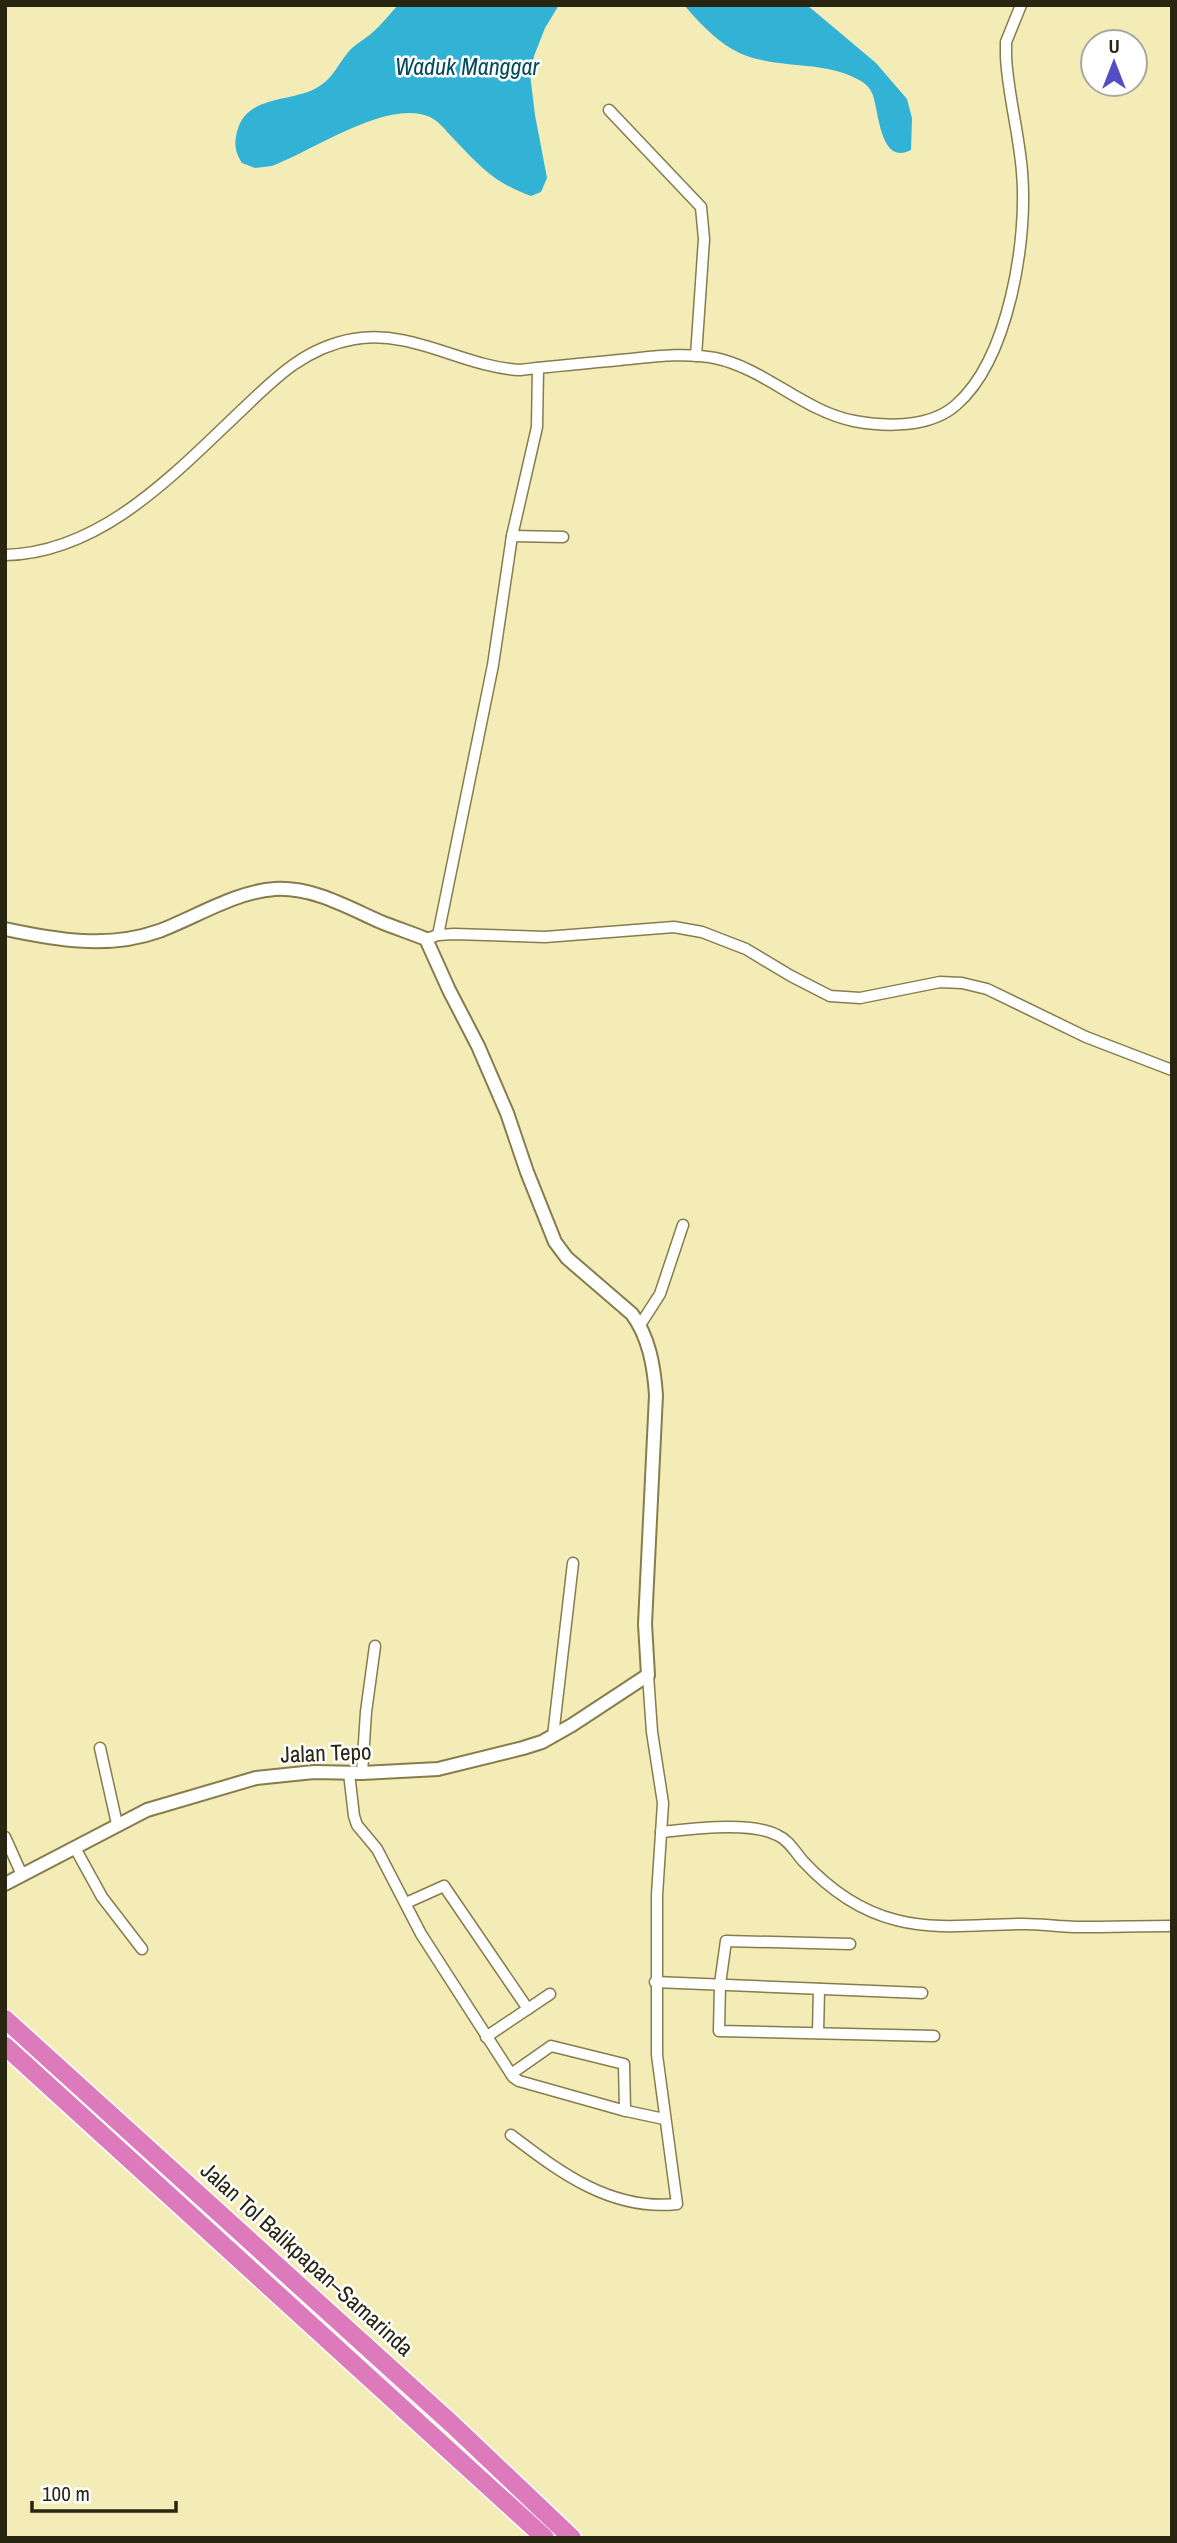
<svg xmlns="http://www.w3.org/2000/svg" width="1177" height="2543" viewBox="0 0 1177 2543" font-family="'Archivo Narrow',sans-serif">
  <rect width="100%" height="100%" fill="#f3ecb7"/>
  <g fill="#32b3d6">
    <path d="M398,5H559L545,28L534,56L530,74L535,115L547,178L541,192L531,196C492,182 478,164 450,135C444,128 438,121 430,117C388,98 312,151 272,166L255,168L242,163C235,152 234,144 237,132C246,94 292,103 318,87C333,79 339,62 350,50C356,44 365,39 372,33C381,25 389,15 398,5Z"/>
    <path d="M684,5H807L876,63L907,99L912,118L911,150C879,167 879,108 872,93C870,88 866,84 861,81C829,62 792,68 757,59C726,52 704,28 684,5Z"/>
  </g>
  <g fill="none" stroke-linecap="round" stroke-linejoin="round">
    <g stroke="#857d4c" stroke-width="13">
      <g id="minor">
        <polyline points="609,110 701,207 704,239 696,356"/>
        <polyline points="512,536 563,537"/>
        <path d="M5,555C103,553 177,471 244,408C277,376 307,347 354,339C413,329 463,367 520,370C553,366 587,363 620,360C651,357 684,352 715,358C766,369 803,411 854,421C886,427 930,428 956,405C1009,359 1028,239 1022,172C1019,133 1008,95 1006,57V42L1021,5"/>
        <polyline points="438,935 493,665 512,536 537,427 538,368"/>
        <polyline points="426,939 438,935 454,934 545,937 674,927 702,932 746,949 791,976 830,996 860,998 940,982 962,983 987,989 1086,1037 1172,1070"/>
        <polyline points="640,1325 660,1294 683,1225"/>
        <polyline points="553,1736 573,1563"/>
        <polyline points="100,1748 117,1824"/>
        <polyline points="349,1773 354,1816 357,1825 377,1849 421,1934 513,2077 519,2081 622,2110 664,2119"/>
        <polyline points="362,1773 366,1712 375,1646"/>
        <path d="M661,1832C692,1829 750,1821 777,1835C789,1840 795,1852 803,1861C828,1888 860,1911 896,1920C938,1931 980,1924 1023,1924C1042,1924 1062,1927 1081,1927C1111,1927 1142,1926 1172,1926"/>
        <polyline points="5,1837 22,1875"/>
        <polyline points="75,1848 102,1897 142,1949"/>
        <polyline points="406,1903 444,1886 528,2009"/>
        <polyline points="850,1944 726,1941 720,1984 719,2031 934,2036"/>
        <polyline points="655,1982 922,1993"/>
        <polyline points="818,2033 819,1989"/>
        <polyline points="486,2037 550,1994"/>
        <polyline points="511,2074 551,2046 624,2064 625,2111"/>
        <path d="M511,2135C561,2173 611,2211 677,2204L657,2055V1895L663,1803L652,1732L648,1675"/>
      </g>
    </g>
    <g stroke="#857d4c" stroke-width="16">
      <path id="tertiary" d="M5,929C56,940 109,949 159,931C194,918 237,891 275,889C313,887 347,907 381,922C396,928 411,933 426,939L449,990L478,1046L507,1113L527,1172L555,1242L567,1258L632,1314C649,1337 654,1366 656,1395L645,1624L648,1675L572,1725L542,1742L523,1748L438,1769L362,1773L314,1772L256,1778L147,1810L5,1884"/>
    </g>
    <g stroke="#fff" stroke-width="21">
      <g id="motorway">
        <polyline points="5,2019 453,2425 572,2538"/>
        <polyline points="5,2046 545,2538"/>
      </g>
    </g>
    <use href="#minor" stroke="#fff" stroke-width="10"/>
    <use href="#tertiary" stroke="#fff" stroke-width="12"/>
    <use href="#motorway" stroke="#dc7abc" stroke-width="18"/>
  </g>
  <g text-anchor="middle" stroke-width="5" stroke-linejoin="round" paint-order="stroke">
    <g font-size="23" fill="#282511" stroke="#fff">
      <text transform="translate(326 1753) rotate(-2)" y="8">Jalan Tepo</text>
      <text transform="translate(307 2259) rotate(42)" y="8">Jalan Tol Balikpapan–Samarinda</text>
    </g>
    <g font-size="24" font-style="italic" fill="#004c5f" stroke="#fff">
      <text x="467" y="75">Waduk Manggar</text>
    </g>
  </g>
  <rect width="1177" height="2543" fill="none" stroke="#282511" stroke-width="14"/>
  <g transform="translate(1114 63)"><circle r="33" fill="#ffffff" stroke="#a9a8a0" stroke-width="2"/>
  <path d="M0-5L12 26L0 18L-12 26Z" fill="#564dc5"/>
  <text y="-10" font-size="19" font-weight="bold" text-anchor="middle" fill="#282511">U</text>
  </g>
  <path d="M32 2501v10h144v-10" fill="none" stroke="#282511" stroke-width="3.5"/>
  <text x="42" y="2501" font-size="21" fill="#282511" stroke="#ffffff" stroke-width="5" paint-order="stroke">100 m</text>
</svg>
